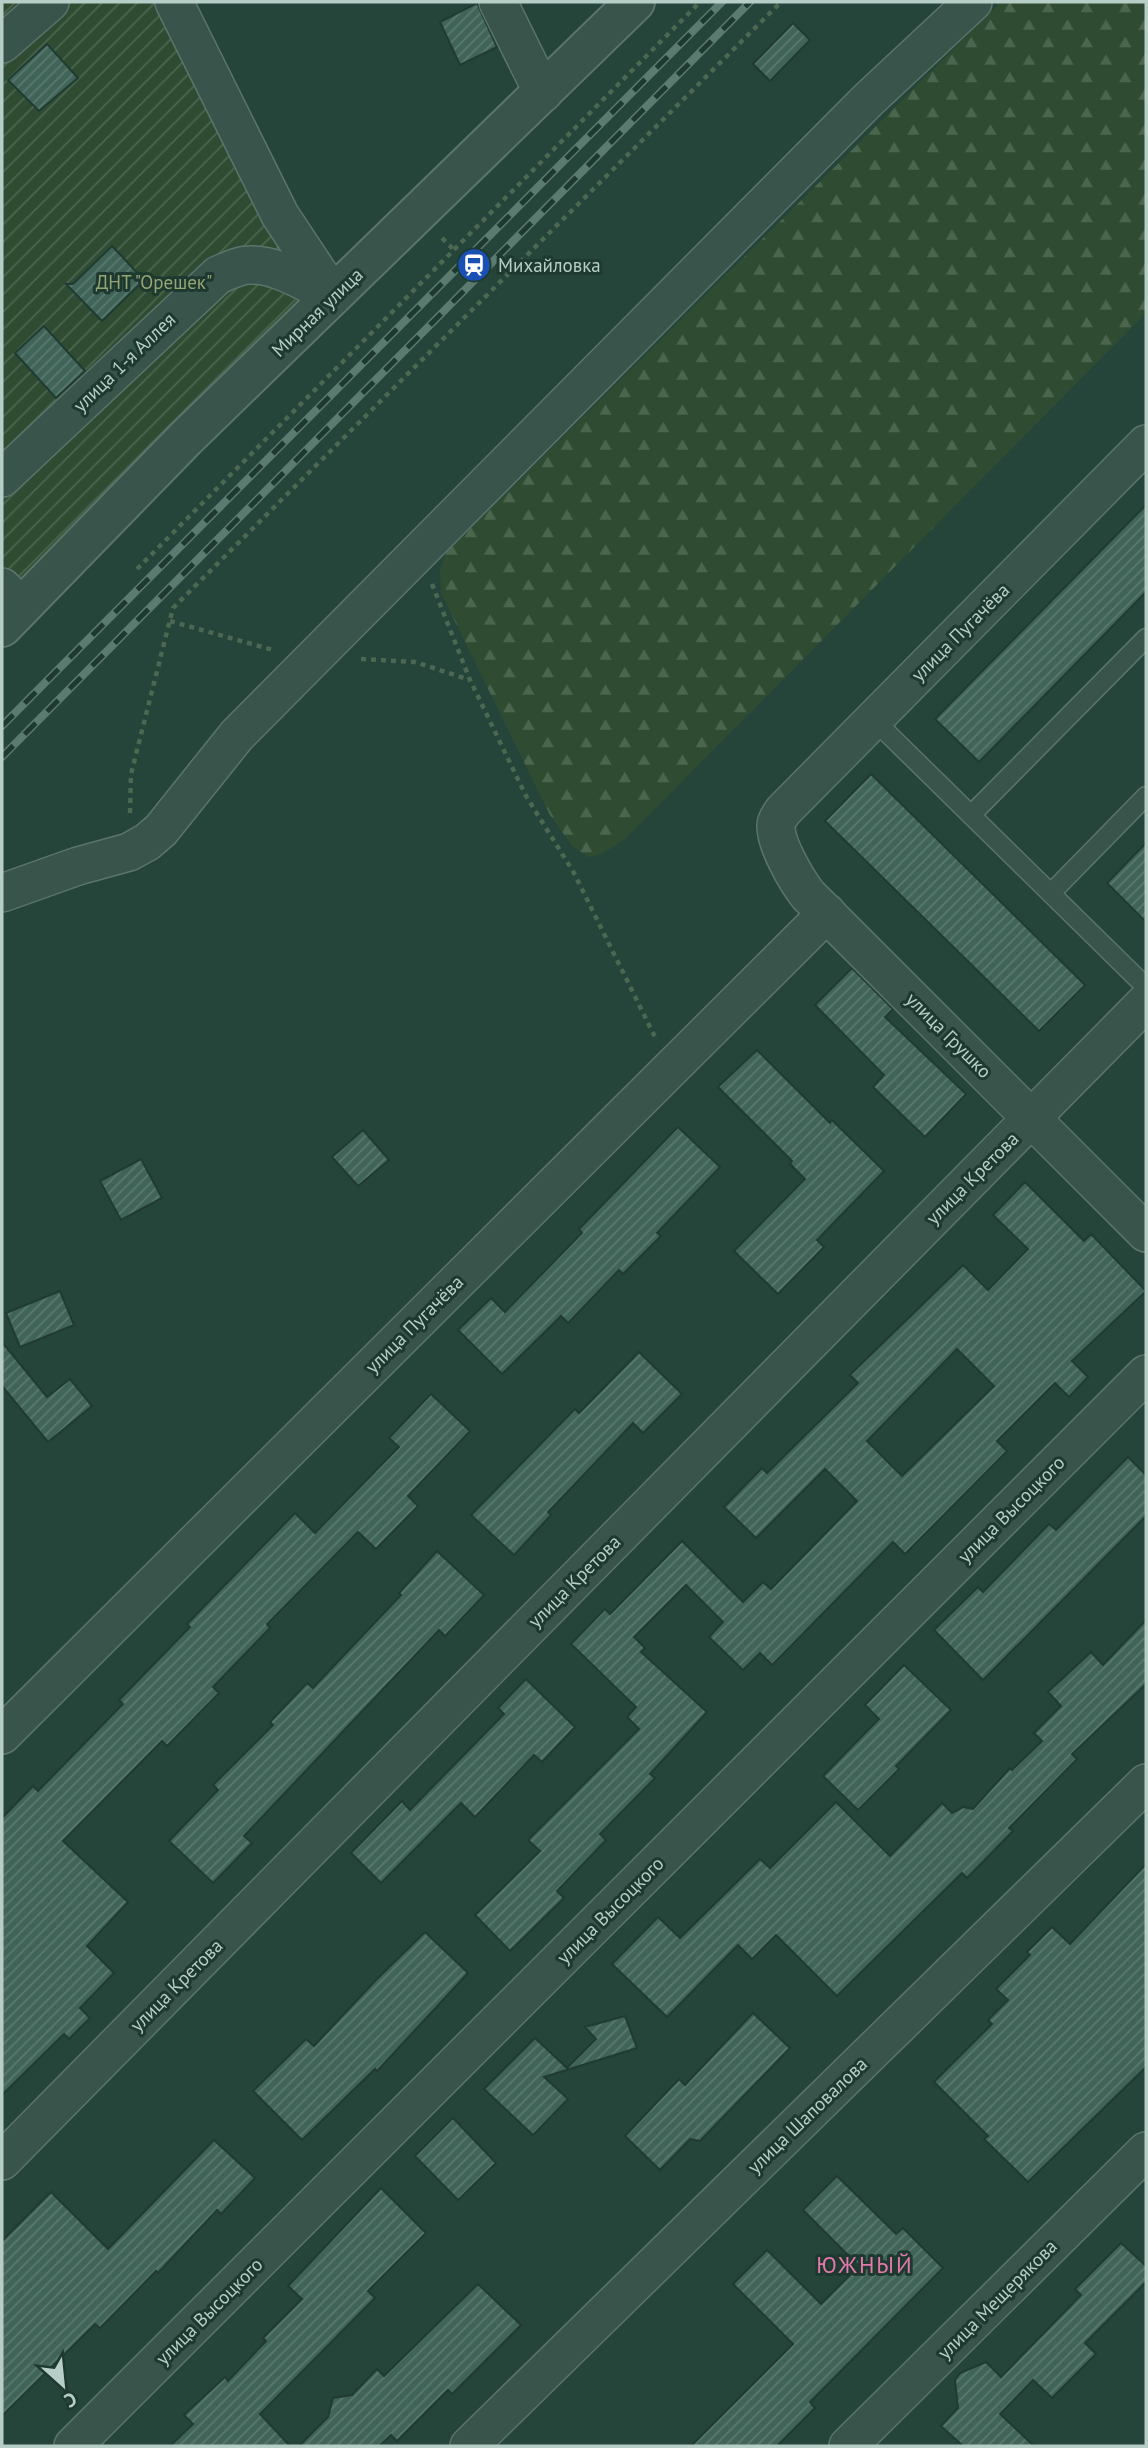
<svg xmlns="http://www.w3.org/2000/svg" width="1148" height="2448" viewBox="0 0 1148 2448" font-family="'PT Sans',sans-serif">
  <defs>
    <pattern id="forest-firs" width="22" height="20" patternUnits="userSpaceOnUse" patternTransform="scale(1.75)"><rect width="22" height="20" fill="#2f4c32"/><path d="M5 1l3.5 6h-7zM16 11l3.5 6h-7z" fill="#4b654e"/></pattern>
    <pattern id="garden-furrows" width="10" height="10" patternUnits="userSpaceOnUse" patternTransform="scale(1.75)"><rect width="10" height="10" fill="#2f4c32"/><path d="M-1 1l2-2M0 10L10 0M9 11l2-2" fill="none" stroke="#4b654e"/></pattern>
    <pattern id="building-hatch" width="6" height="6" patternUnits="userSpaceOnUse" patternTransform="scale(1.75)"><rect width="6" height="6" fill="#416459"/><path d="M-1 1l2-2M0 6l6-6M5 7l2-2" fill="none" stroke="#5a796f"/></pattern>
  </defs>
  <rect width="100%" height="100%" fill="#25443a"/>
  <polygon fill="url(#forest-firs)" points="1001,2 1146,2 1146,313 626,838 602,854 588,857 573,847 550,815 441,593 440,570 446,553"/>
  <polygon fill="url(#garden-furrows)" points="2,2 178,2 341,313 2,648"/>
  <g fill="url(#building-hatch)" stroke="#203b32" stroke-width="2" fill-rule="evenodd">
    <polygon points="477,3 497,47 460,65 440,22"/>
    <polygon points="793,23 810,40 770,81 753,64"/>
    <polygon points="47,44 78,78 39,111 8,80"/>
    <polygon points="112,246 144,280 102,321 66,284 73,284"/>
    <polygon points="44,326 85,371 56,398 15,353"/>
    <polygon points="1146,505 1146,592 979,762 935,719"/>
    <polygon points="871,774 1085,985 1039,1031 825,821"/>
    <polygon points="1146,843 1146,922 1107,883"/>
    <polygon points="852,968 893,1009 885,1017 966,1094 925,1137 873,1087 884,1075 815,1005"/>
    <polygon points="757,1050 830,1123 832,1120 884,1171 817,1240 824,1247 778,1294 734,1251 805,1179 790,1164 792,1161 718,1087"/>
    <polygon points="678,1127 720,1167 657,1233 661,1236 623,1274 619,1270 568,1323 561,1316 502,1374 458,1330 491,1298 505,1312 582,1233 579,1229"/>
    <polygon points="363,1130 389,1160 358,1186 332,1157"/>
    <polygon points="141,1159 162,1198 121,1220 100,1181"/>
    <path d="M1025,1182L1084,1241L1091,1234L1146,1291L1072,1361L1088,1377L1069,1397L1055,1383L997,1441L1007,1451L905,1554L893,1542L772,1665L760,1653L743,1670L709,1637L723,1622L686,1585L634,1637L645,1648L641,1652L707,1712L650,1774L655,1778L600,1834L606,1840L557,1891L564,1898L510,1951L475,1915L540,1851L528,1840L639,1729L627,1717L636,1707L571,1644L605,1609L610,1614L682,1541L743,1602L763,1582L771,1589L857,1501L825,1469L756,1538L724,1507L762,1468L767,1473L858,1383L850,1375L963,1265L988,1290L1028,1249L993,1215ZM957,1349L994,1386L902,1476L867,1441Z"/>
    <polygon points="60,1291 74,1325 20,1347 6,1313"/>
    <polygon points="2,1342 47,1397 70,1379 92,1406 48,1442 2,1386"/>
    <polygon points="639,1352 682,1394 643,1433 633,1423 548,1512 551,1515 514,1555 471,1515 575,1409 579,1413"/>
    <polygon points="431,1394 470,1431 408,1496 418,1506 376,1549 358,1532 267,1624 270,1628 213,1687 219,1693 167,1746 162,1741 63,1841 128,1902 87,1946 114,1973 80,2008 90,2018 69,2039 64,2034 2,2095 2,1818 33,1786 38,1791 123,1704 119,1700 190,1627 187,1624 295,1513 315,1533 399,1447 389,1438"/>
    <polygon points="1128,1457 1146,1475 1146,1516 983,1680 934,1630 978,1587 983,1592 1049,1524 1056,1530"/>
    <polygon points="437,1551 484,1595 445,1636 439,1630 244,1836 252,1843 213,1883 169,1841 218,1790 213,1785 273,1725 270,1722 307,1683 313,1688 401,1595 399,1593"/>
    <polygon points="1146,1620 1146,1684 1072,1754 1077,1759 1009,1828 1013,1831 967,1878 962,1873 837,1996 776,1935 752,1959 738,1945 667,2017 612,1964 658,1917 680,1938 760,1859 770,1868 836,1802 890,1856 942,1803 952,1813 963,1807 973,1809 1010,1768 1012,1770 1042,1741 1034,1733 1061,1706 1048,1692 1091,1652 1103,1665"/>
    <polygon points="904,1665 951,1710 896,1766 899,1769 858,1810 823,1776 879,1719 865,1705"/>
    <polygon points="526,1679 575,1727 542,1762 534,1755 475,1817 461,1803 381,1883 351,1853 402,1801 410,1810 504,1714 498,1708"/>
    <polygon points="1146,1864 1146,2067 1028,2182 984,2139 988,2136 934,2082 992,2024 988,2020 1008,2000 996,1989 1030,1955 1027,1952 1052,1927 1070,1944"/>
    <polygon points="425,1932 468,1973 377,2071 375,2069 302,2140 253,2091 306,2039 314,2046 375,1981"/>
    <polygon points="753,2013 790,2048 700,2141 690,2139 660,2170 625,2136 679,2079 685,2085"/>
    <polygon points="625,2016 637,2048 544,2077 568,2099 533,2135 484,2089 535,2038 567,2068 596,2039 585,2027"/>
    <polygon points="453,2118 496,2163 458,2200 415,2156"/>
    <polygon points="214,2140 255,2178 221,2214 217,2210 158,2273 156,2271 100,2328 95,2324 2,2416 2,2241 51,2192 108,2249"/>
    <polygon points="837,2176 896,2234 903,2228 943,2268 810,2402 815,2408 777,2446 691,2446 793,2344 733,2284 767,2250 821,2304 859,2266 803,2210"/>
    <polygon points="381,2188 426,2233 368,2291 375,2298 260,2414 290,2446 170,2446 193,2424 184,2415 225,2377 228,2381 266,2341 263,2338 302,2299 288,2286"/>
    <polygon points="1121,2243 1146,2266 1146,2282 1085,2343 1096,2354 1052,2398 1033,2380 1000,2414 1034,2446 963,2446 941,2426 958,2408 955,2380 960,2373 986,2362 1001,2377 1081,2295 1075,2289"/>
    <polygon points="478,2284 521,2325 452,2394 448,2390 397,2441 391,2435 379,2446 299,2446 328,2417 333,2398 352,2395 377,2369 384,2376"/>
  </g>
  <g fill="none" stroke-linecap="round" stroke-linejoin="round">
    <g stroke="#5b746c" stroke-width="21">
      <g id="service">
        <polyline points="873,719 1146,987"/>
        <polyline points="971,815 1146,638"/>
        <polyline points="1051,893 1146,796"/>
      </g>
    </g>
    <g stroke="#5b746c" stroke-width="40">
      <g id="minor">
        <polyline points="174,2 280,215 333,295"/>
        <polyline points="498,2 543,93"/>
        <polyline points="2,44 50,2"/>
        <path d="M1146,444L783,811C780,816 776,820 776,825C775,844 797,881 808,895L1146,1233"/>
        <path d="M2,478L218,275C228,271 239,265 250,265C278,264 309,285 333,296"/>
        <polyline points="2,587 22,607"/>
        <polyline points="2,893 78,866 129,852 147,842 161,830 237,735 868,100 973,2"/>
        <polyline points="2,1735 827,913"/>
        <polyline points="2,2161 1146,1002"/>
        <polyline points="73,2446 1146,1374"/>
        <polyline points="469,2446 1146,1783"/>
        <polyline points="848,2446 1146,2151"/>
      </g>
    </g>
    <g stroke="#5b746c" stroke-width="42">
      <polyline id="tertiary" points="2,627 185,439 635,2"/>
    </g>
    <g stroke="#4c6852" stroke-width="4.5" stroke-dasharray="5 5" stroke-linecap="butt">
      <polyline points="442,238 454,250"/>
      <polyline points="137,569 700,2"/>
      <polyline points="432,584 470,680 526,796 574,873 655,1037"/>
      <polyline points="170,621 273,650"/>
      <polyline points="361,659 415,662 470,680"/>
      <polyline points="130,813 131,774 173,608 781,2"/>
    </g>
    <use href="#service" stroke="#39544b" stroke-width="18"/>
    <use href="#minor" stroke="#39544b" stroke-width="37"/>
    <use href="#tertiary" stroke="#39544b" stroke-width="38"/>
    <g stroke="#5b7b71" stroke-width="8">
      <g id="rail">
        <polyline points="2,726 722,2"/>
        <polyline points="2,757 750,2"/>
      </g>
    </g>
    <use href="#rail" stroke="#1e3930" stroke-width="5" stroke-dasharray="16" stroke-linecap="butt"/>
  </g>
  <defs>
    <g id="station-disc" transform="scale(1.75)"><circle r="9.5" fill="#1a4fb4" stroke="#1e3930"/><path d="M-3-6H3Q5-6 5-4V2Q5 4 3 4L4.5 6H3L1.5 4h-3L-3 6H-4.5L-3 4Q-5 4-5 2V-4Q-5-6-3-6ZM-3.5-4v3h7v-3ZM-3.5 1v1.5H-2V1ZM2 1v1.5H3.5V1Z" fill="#fff"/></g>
  </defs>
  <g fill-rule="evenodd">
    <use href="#station-disc" x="474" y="265"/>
  </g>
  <g text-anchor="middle" stroke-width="6" stroke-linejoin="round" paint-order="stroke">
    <g font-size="19" fill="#b7cdc7" stroke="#1e3930" text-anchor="start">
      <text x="498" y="272">Михайловка</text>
    </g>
    <g font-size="19" fill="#95a573" stroke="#1e3930">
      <text x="154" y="289">ДНТ "Орешек"</text>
    </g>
    <g font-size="19" fill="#b7cdc7" stroke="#1e3930">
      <text transform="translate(317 312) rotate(-44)" y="7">Мирная улица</text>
      <text transform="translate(124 362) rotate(-44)" y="7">улица 1-я Аллея</text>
      <text transform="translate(960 632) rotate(-45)" y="7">улица Пугачёва</text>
      <text transform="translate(949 1035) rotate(45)" y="7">улица Грушко</text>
      <text transform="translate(972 1178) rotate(-45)" y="7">улица Кретова</text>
      <text transform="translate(414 1324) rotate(-45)" y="7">улица Пугачёва</text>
      <text transform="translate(1011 1509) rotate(-45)" y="7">улица Высоцкого</text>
      <text transform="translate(574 1581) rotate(-45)" y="7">улица Кретова</text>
      <text transform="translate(610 1910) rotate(-45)" y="7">улица Высоцкого</text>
      <text transform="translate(176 1985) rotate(-45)" y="7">улица Кретова</text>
      <text transform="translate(807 2115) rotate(-44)" y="7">улица Шаповалова</text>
      <text transform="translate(997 2299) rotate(-45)" y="7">улица Мещерякова</text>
      <text transform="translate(209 2311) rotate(-45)" y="7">улица Высоцкого</text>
    </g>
    <g font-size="23" letter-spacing="2" fill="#e379ab" stroke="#1e3930">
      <text x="865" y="2273">ЮЖНЫЙ</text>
    </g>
  </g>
  <rect width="1148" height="2448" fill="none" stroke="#b7cdc7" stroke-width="7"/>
  <g transform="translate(63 2385) rotate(153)" stroke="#1e3930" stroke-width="5" paint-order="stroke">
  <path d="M0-5L12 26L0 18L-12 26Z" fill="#b7cdc7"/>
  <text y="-10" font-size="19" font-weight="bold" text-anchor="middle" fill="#b7cdc7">С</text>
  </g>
</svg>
